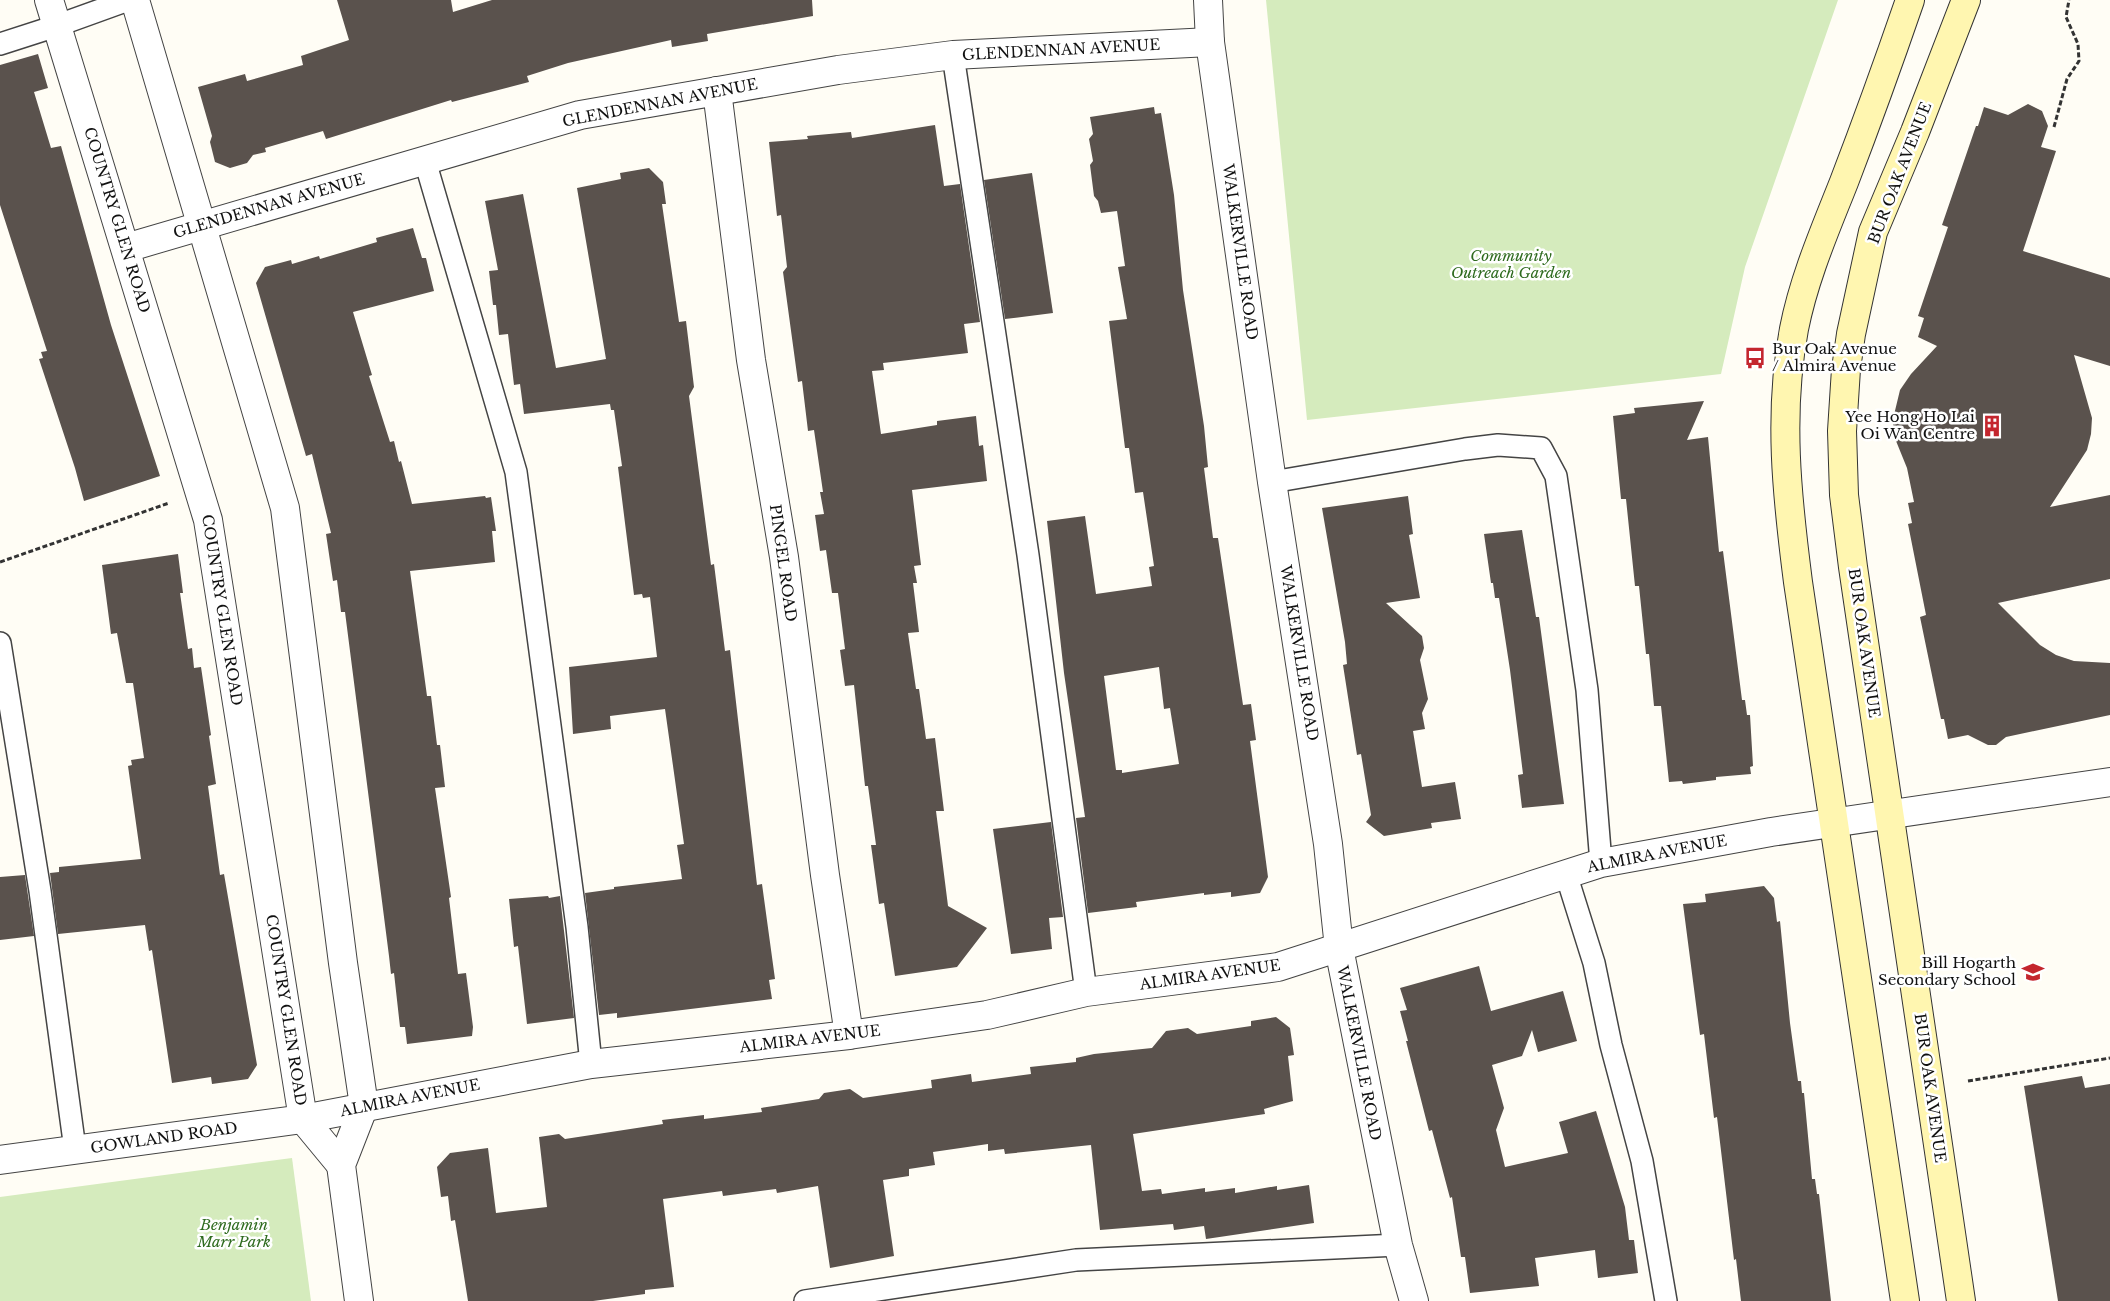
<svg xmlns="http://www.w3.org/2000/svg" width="2110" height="1301" viewBox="0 0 2110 1301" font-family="'Libre Baskerville',serif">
  <rect width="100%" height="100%" fill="#fffdf5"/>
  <g fill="#d5ebbd">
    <polygon points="1266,0 1838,0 1745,267 1721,374 1307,420"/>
    <polygon points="292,1158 311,1301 0,1301 0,1197"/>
  </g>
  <g fill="#5a524d" fill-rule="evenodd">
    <polygon points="337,0 451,0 453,12 492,0 812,0 813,16 707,34 708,41 672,47 671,40 568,63 527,76 529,82 452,102 451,100 326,139 323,131 265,148 266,152 253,155 247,163 230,168 215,162 210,142 212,136 198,87 245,74 247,81 303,65 301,56 349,40"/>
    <polygon points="38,54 48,88 34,92 51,148 61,146 111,325 160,476 84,501 75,468 39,359 43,358 41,352 47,351 0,205 0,65"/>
    <polygon points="2028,104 2042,111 2048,126 2041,147 2056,151 2023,251 2110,278 2110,366 2074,355 2092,418 2091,434 2087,450 2050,507 2110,495 2110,579 1998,603 2040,645 2056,655 2074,661 2110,663 2110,715 2006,737 1996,745 1988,745 1968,735 1948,739 1944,719 1941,719 1920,617 1926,615 1908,524 1912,523 1908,503 1914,502 1907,468 1894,436 1893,419 1900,390 1911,374 1937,346 1918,337 1924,318 1918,316 1948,227 1942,225 1976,126 1978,126 1984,107 2008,115"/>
    <path d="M1154,107L1155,114L1161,113L1174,195L1183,290L1204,426L1208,467L1204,468L1213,538H1218L1243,705L1251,704L1256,740L1250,741L1268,877L1260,893L1231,897V892L1204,895V893L1136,902L1137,907L1088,913L1076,818L1085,817L1064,673L1047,521L1085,516L1096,594L1152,586L1149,567L1154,566L1143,492L1135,493L1129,448H1125L1109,321L1127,319L1118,267L1125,266L1117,211L1101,213L1098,201L1094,196L1090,165L1093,161L1089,139L1093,134L1090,117ZM1159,667L1164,709L1170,708L1179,764L1122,773V770H1116L1104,676Z"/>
    <polygon points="935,125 944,186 960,184 980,322 964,324 968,353 883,363 884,370 872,371 881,434 937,425 937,421 976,416 979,446 983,445 987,481 912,490 921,565 914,566 917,583 913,583 919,632 908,633 916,689 919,689 926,739 935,738 944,811 936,811 948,906 987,928 957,967 895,976 884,903 879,904 871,845 876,845 868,786 865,786 854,685 845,686 840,650 845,649 838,593 832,593 826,550 820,551 815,515 824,514 820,492 823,492 814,430 808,431 802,381 798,382 783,272 787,267 781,215 777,216 769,142 808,139 807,136 851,132 852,138"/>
    <polygon points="649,168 663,182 666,204 662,204 679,322 686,321 694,387 689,396 711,565 714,564 725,651 730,650 757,885 762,884 775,979 769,980 772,999 617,1018 617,1013 599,1015 585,893 614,889 614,887 682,879 677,845 684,844 665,709 610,716 611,729 573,734 569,667 657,657 650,597 643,598 642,594 634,595 618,467 622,466 614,410 611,410 610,404 524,414 520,384 514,385 508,334 499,335 496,305 493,305 489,271 498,270 485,201 523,194 556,368 606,359 577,188 621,179 620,173"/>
    <polygon points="1032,173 1053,313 1005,319 984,180"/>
    <polygon points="413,228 422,258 426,258 434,291 353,312 372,375 369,376 390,442 394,441 399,462 401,461 412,504 485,496 486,498 491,497 496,531 492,531 495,562 410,571 427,696 431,696 437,745 440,745 445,787 435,788 451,897 449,898 458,974 466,973 473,1027 472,1036 407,1044 405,1027 400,1027 394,973 391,974 389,956 345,612 341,612 337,580 333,581 326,534 331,533 312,454 306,456 256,283 265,267 291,260 292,264 319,256 320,259 377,242 376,238"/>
    <polygon points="1704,401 1687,440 1708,437 1719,552 1723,551 1742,700 1745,700 1747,715 1750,715 1753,766 1750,767 1751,774 1716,777 1716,780 1683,784 1682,781 1669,782 1661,706 1654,706 1649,654 1646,654 1639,586 1635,586 1626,499 1621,499 1613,416 1635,413 1634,408"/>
    <polygon points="1408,496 1413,534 1409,535 1420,598 1386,603 1422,636 1424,648 1420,660 1428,699 1422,713 1425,729 1413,731 1422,787 1455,782 1461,819 1431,823 1432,828 1384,836 1366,822 1371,815 1361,754 1357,755 1343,665 1347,664 1345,642 1322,508"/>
    <polygon points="1522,530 1536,617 1539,617 1564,804 1522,808 1518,775 1523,774 1510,670 1499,598 1495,598 1493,583 1491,583 1484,534"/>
    <polygon points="178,554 183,593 180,593 188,649 192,648 194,668 201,667 211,735 209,736 216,784 208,786 220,875 224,874 257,1065 248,1079 212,1084 211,1077 172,1083 152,950 149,951 145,925 58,934 50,873 59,872 59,867 141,859 128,766 132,765 131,760 144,758 133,683 126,683 117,633 111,634 102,565"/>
    <polygon points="1051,822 1063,917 1049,918 1052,949 1011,954 993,829"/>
    <polygon points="25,875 34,936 0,940 0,877"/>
    <polygon points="1764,886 1774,898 1777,922 1780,921 1790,1023 1798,1081 1801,1081 1802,1093 1804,1093 1812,1179 1815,1179 1817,1194 1819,1194 1831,1301 1741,1301 1736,1259 1734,1260 1717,1117 1714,1118 1704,1034 1700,1035 1683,904 1706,902 1705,894"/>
    <polygon points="548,896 549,898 560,896 574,1018 527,1024 518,946 514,947 509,899"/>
    <polygon points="1479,966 1491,1011 1563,991 1577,1041 1538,1052 1532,1030 1522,1056 1492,1065 1504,1108 1496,1130 1505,1167 1568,1153 1559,1122 1596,1111 1625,1207 1629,1240 1634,1240 1638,1273 1598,1278 1595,1250 1535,1258 1539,1286 1470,1293 1465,1257 1461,1257 1452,1197 1450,1198 1432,1130 1429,1131 1406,1041 1408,1041 1400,1011 1407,1010 1400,988"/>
    <polygon points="1276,1017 1290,1028 1294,1055 1288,1056 1293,1101 1264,1109 1265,1114 1133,1134 1142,1191 1161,1189 1162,1194 1205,1188 1205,1192 1235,1188 1235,1193 1277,1186 1277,1190 1309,1185 1314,1223 1206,1239 1204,1226 1174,1230 1173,1224 1100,1230 1091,1145 1005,1154 1004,1149 988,1151 988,1144 933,1152 935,1165 909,1169 909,1176 883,1180 894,1256 830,1268 818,1186 777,1193 776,1189 723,1196 722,1191 663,1199 674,1287 645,1290 645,1294 593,1301 468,1301 455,1220 451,1221 448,1196 441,1197 437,1167 450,1153 488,1148 496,1213 547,1207 539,1137 559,1134 565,1139 663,1124 662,1120 704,1115 704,1119 762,1112 761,1108 819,1099 824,1093 850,1089 863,1098 932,1088 931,1080 971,1074 972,1082 1031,1074 1030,1067 1076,1062 1076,1058 1094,1054 1152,1048 1166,1031 1188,1028 1197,1034 1251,1026 1251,1021"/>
    <polygon points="2082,1076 2085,1088 2110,1084 2110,1301 2058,1301 2024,1086"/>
  </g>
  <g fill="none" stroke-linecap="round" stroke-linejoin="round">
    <g stroke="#444" stroke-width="24">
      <g id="lane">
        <polyline points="0,44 56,26 128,0"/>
        <polyline points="953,55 1028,555 1086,992"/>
        <polyline points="425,161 516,472 577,927 591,1064"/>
        <polyline points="1272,482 1465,449 1498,445 1541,448 1556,476 1587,690 1601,863"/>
        <polyline points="0,643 40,891 75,1149"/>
        <polyline points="1566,874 1594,963 1611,1045 1642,1161 1666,1301"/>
        <polyline points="805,1301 1076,1260 1398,1245"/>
      </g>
    </g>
    <g stroke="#444" stroke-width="30">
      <g id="street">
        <polyline points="49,0 208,520 303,1119 341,1165"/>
        <polyline points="135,0 285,508 343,963 364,1106 341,1165 359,1301"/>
        <polyline points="1208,0 1210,42 1272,482 1328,844 1339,948 1398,1245 1414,1301"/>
        <polyline points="717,91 751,360 784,557 825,875 849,1035"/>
        <polyline points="126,248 580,115 838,70 953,55 1210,42"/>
        <polyline points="0,1160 303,1119 591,1064 849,1035 987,1015 1086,992 1278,967 1601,863 1771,832 2110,782"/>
      </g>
    </g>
    <g stroke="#333" stroke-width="30">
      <g id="secondary">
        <path d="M1905,1301L1798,582C1787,497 1778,414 1794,329C1804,278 1825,230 1844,182C1867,122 1889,61 1910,0"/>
        <polyline points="1961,1301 1853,567 1844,495 1842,431 1846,369 1851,334 1873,232 1915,132 1966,0"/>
      </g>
    </g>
    <g stroke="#333" stroke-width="3" stroke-dasharray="5 2.5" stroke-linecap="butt">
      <polyline points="2054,127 2067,79 2079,61 2078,44 2066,17 2069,0"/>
      <polyline points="0,562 169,503"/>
      <polyline points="1968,1081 2110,1058"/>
    </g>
    <use href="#lane" stroke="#fff" stroke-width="21"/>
    <use href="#street" stroke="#fff" stroke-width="28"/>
    <use href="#secondary" stroke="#fff6b0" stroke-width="28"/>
  </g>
  <defs>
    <g id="bus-bare" transform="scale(1.725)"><path d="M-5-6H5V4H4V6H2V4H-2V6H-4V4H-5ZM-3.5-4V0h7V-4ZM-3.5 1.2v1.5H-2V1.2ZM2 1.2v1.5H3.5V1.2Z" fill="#c4262e" stroke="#fff" stroke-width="2.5" paint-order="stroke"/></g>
    <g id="building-bare" transform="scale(1.725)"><path d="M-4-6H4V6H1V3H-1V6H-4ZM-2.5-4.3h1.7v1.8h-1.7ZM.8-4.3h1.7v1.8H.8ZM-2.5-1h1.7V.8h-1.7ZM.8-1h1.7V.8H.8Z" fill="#c4262e" stroke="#fff" stroke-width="2.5" paint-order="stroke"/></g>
    <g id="school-bare" transform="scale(1.725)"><path d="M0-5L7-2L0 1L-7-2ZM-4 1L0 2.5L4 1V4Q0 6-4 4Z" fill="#c4262e" stroke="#fff" stroke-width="2.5" paint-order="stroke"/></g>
  </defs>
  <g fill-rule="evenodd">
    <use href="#bus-bare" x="1755" y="358"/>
    <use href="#building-bare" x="1992" y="426"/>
    <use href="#school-bare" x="2033" y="972"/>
  </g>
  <g text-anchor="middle" stroke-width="5" stroke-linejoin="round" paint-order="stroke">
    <g font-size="15" fill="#111" stroke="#fff">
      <text transform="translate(1061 50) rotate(-3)" y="5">GLENDENNAN AVENUE</text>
      <text transform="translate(660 103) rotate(-11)" y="5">GLENDENNAN AVENUE</text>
      <text transform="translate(1900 173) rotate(-69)" y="5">BUR OAK AVENUE</text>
      <text transform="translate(269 206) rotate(-16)" y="5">GLENDENNAN AVENUE</text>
      <text transform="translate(117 220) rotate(73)" y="5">COUNTRY GLEN ROAD</text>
      <text transform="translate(1240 252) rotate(82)" y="5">WALKERVILLE ROAD</text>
      <text transform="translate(783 563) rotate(82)" y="5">PINGEL ROAD</text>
      <text transform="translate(222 610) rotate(81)" y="5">COUNTRY GLEN ROAD</text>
      <text transform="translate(1864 643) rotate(82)" y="5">BUR OAK AVENUE</text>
      <text transform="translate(1299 653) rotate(81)" y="5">WALKERVILLE ROAD</text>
      <text transform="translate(1657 854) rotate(-11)" y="5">ALMIRA AVENUE</text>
      <text transform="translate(1210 975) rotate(-8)" y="5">ALMIRA AVENUE</text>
      <text transform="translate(286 1010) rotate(81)" y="5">COUNTRY GLEN ROAD</text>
      <text transform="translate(810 1039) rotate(-7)" y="5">ALMIRA AVENUE</text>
      <text transform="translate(1359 1053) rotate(79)" y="5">WALKERVILLE ROAD</text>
      <text transform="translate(1930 1088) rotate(82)" y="5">BUR OAK AVENUE</text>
      <text transform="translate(410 1098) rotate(-11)" y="5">ALMIRA AVENUE</text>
      <text transform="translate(164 1138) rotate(-8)" y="5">GOWLAND ROAD</text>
    </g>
    <g font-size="15" font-style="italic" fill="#2f6b1f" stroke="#fff">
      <text x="1511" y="261">Community<tspan x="1511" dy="17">Outreach Garden</tspan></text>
      <text x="234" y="1230">Benjamin<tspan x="234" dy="17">Marr Park</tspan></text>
    </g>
    <g font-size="15" fill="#111" stroke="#fff" text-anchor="end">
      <text x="1772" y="354" text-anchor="start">Bur Oak Avenue<tspan x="1772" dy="17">/ Almira Avenue</tspan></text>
      <text x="1975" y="422">Yee Hong Ho Lai<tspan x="1975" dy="17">Oi Wan Centre</tspan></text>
      <text x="2016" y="968">Bill Hogarth<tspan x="2016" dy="17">Secondary School</tspan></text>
    </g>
  </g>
</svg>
